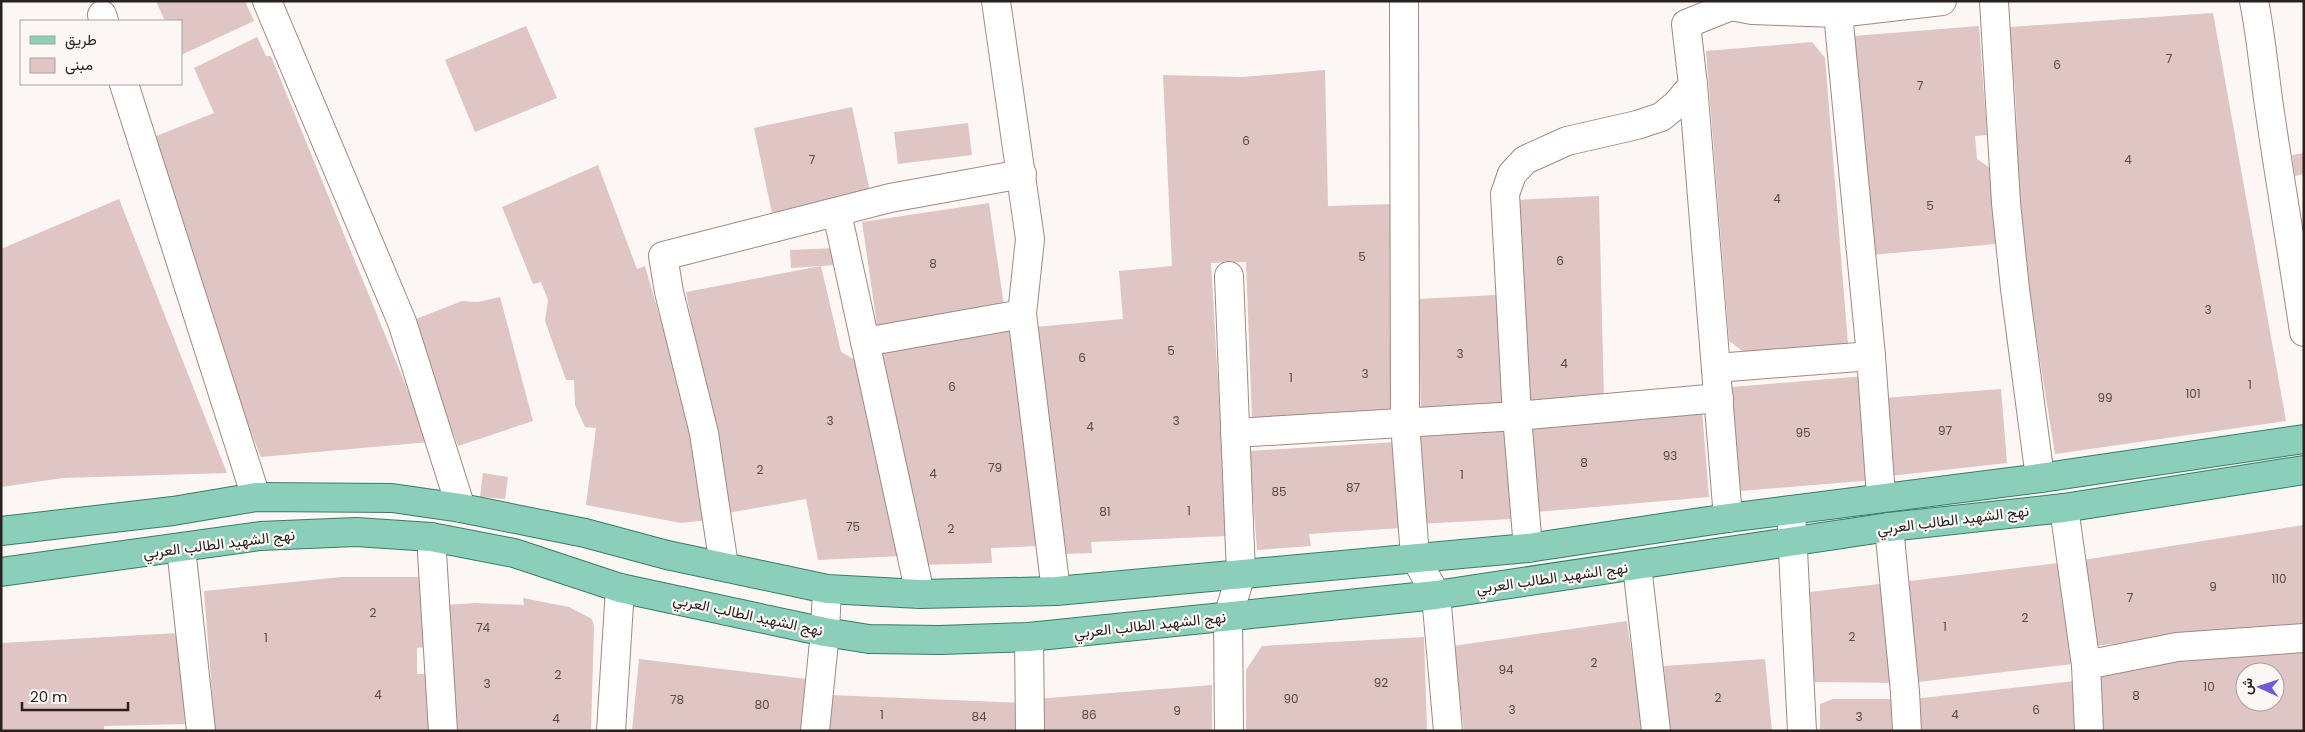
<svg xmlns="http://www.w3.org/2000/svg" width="2305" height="732" viewBox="0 0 2305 732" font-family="Poppins,Vazirmatn,sans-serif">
  <rect width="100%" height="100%" fill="#fcf7f5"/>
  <g fill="#dfc5c3" fill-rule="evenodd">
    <polygon points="156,1 245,1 254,21 181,55 181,21 165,21"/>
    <polygon points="2213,13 2286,421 2055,454 2030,299 2019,207 2016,107 2010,27"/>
    <polygon points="526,26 557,98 475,132 445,60"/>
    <polygon points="1979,26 1987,135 1975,136 1977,159 1990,168 1996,244 1871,255 1853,36"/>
    <polygon points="257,37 266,56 271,56 429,442 261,457 134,145 214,113 194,68"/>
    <polygon points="1812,42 1825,58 1848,344 1744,352 1729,341 1706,51"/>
    <polygon points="1325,70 1328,206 1395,204 1399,412 1252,419 1246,262 1211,263 1227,536 1091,542 1092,553 1063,554 1035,327 1123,319 1119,271 1172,266 1163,75 1242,77"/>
    <polygon points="852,107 870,192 772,213 754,128"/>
    <polygon points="968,123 972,155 898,164 894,132"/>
    <polygon points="2304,153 2304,174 2295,176 2292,155"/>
    <polygon points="598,165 637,269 645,266 675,370 708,520 681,523 586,505 596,428 585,427 575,405 574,380 566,380 545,321 548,300 541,282 533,284 502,207"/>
    <polygon points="1599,196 1604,401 1526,407 1516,200"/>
    <polygon points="119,199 227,473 63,478 1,487 1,249"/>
    <polygon points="989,203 1004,306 877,325 862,222"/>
    <polygon points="835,248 836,265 791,268 790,250"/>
    <polygon points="821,266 841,352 857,361 901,556 818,560 806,499 728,513 686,292"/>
    <polygon points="1496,295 1503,409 1421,414 1418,299"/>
    <polygon points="500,297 533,421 458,446 411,321 462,301 478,302"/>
    <polygon points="1010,330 1039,546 991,548 992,563 922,565 879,351"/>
    <polygon points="1865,376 1874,480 1740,491 1732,387"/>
    <polygon points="2001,389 2007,463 1890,476 1884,398"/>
    <polygon points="1702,410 1709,497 1537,512 1529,423"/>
    <polygon points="1505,426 1511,519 1419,524 1413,431"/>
    <polygon points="1396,442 1401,528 1309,534 1311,546 1257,550 1249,451"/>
    <polygon points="483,473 508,477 505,499 480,497"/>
    <polygon points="2304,525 2304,624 2261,627 2095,646 2083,560"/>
    <polygon points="2058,563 2073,664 1909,683 1901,582"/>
    <polygon points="341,577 422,577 427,647 417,648 417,674 429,674 432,731 215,731 204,591"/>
    <polygon points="1887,583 1895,683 1814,682 1810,592"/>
    <polygon points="523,598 569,607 592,619 594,627 591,731 456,731 445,605 476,603 524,605"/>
    <polygon points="1627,621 1643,731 1464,731 1453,646"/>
    <polygon points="178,633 185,724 104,726 104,731 1,731 1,643"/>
    <polygon points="1424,637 1427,731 1246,731 1246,670 1262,646"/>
    <path d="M2304,650V731H2100L2098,672L2178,659ZM2245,672H2275V702H2245Z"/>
    <polygon points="639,659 807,679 801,731 632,731"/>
    <polygon points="1765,659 1772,731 1669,731 1664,666"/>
    <polygon points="2075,681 2077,731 1915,731 1913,699"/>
    <polygon points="1212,685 1212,731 1037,731 1036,699"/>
    <polygon points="830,695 1022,703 1022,731 825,731"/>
    <polygon points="1833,699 1898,699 1898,731 1820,731 1820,704"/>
  </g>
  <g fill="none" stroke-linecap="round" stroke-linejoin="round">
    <g stroke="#9f8a7f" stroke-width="30">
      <g id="street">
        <polyline points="267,1 402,322 461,508"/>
        <polyline points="996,1 1030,239 1022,314 1056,591"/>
        <polyline points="1404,1 1405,423 1415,557 1436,595 1448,731"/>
        <polyline points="1994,1 2006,203 2015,289 2040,478"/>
        <path d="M2254,1C2261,36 2264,71 2269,106C2280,182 2293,256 2304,332"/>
        <polyline points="1731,6 1752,10 1838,13 1942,1"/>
        <polyline points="1838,13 1871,356 1881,497"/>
        <polyline points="102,15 104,21"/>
        <polyline points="124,84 256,497"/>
        <polyline points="1693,85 1728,518"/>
        <polyline points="837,213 920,594"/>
        <polyline points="865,342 1022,314"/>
        <polyline points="1716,368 1871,356"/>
        <polyline points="1235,433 1517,416 1719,398"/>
        <polyline points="2064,508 2086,665 2089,731"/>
        <polyline points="1791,510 1802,731"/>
        <polyline points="1889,527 1905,692 1907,731"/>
        <polyline points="431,537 443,731"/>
        <polyline points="181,548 201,731"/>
        <polyline points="1528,548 1517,416 1505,194 1512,174 1525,160 1567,141 1637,125 1661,117 1676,105 1693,85 1686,24 1731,6 1732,1"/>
        <polyline points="724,566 704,433 669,292 663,256 890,198 1022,174"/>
        <polyline points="1637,566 1656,731"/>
        <polyline points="1029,637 1030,731"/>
        <polyline points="2086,665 2177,647 2304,638"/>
        <polyline points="611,731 620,588"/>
        <polyline points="815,731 825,632 827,589"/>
        <polyline points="1229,731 1228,617 1241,574 1229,276"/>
      </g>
    </g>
    <g stroke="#377d66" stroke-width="30">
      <g id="primary">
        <polyline points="1,531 173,511 256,497 392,498 461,508 585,533 667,555 827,589 920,594 1056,591 1528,548 1728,518 2040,478 2304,439"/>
        <polyline points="1,572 260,536 356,532 431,537 514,553 620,588 825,632 869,639 940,640 1029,637 1436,595 1889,527 2064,508 2304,470"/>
      </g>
    </g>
    <use href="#street" stroke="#fff" stroke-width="28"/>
    <use href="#primary" stroke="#8bcfbb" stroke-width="28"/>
  </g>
  <g text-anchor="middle" stroke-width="4.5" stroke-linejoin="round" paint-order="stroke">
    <g font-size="12" fill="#564a46">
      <text x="2169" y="63">7</text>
      <text x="2057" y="69">6</text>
      <text x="1920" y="90">7</text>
      <text x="1246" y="145">6</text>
      <text x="812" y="164">7</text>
      <text x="2128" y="164">4</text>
      <text x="1777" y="203">4</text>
      <text x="1930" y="210">5</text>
      <text x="1362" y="261">5</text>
      <text x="1560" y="265">6</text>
      <text x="933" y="268">8</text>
      <text x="2208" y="314">3</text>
      <text x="1171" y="355">5</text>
      <text x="1460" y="358">3</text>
      <text x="1082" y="362">6</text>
      <text x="1564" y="368">4</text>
      <text x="1365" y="378">3</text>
      <text x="1291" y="382">1</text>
      <text x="2250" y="389">1</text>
      <text x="952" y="391">6</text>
      <text x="2193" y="398">101</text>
      <text x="2105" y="402">99</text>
      <text x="830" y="425">3</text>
      <text x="1176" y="425">3</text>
      <text x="1090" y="431">4</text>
      <text x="1945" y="435">97</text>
      <text x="1803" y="437">95</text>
      <text x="1670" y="460">93</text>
      <text x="1584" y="467">8</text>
      <text x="995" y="472">79</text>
      <text x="760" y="474">2</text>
      <text x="933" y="478">4</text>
      <text x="1462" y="479">1</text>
      <text x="1353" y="492">87</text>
      <text x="1279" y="496">85</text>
      <text x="1189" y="515">1</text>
      <text x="1105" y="516">81</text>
      <text x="853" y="531">75</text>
      <text x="951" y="533">2</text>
      <text x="2279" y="583">110</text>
      <text x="2213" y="591">9</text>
      <text x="2130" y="602">7</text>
      <text x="373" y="617">2</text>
      <text x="2025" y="622">2</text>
      <text x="1945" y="631">1</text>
      <text x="483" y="632">74</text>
      <text x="1852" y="641">2</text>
      <text x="266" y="642">1</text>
      <text x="1594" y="667">2</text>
      <text x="1506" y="674">94</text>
      <text x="558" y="679">2</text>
      <text x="1381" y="687">92</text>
      <text x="487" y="688">3</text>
      <text x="2209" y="691">10</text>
      <text x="378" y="699">4</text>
      <text x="2136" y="700">8</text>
      <text x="1718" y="702">2</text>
      <text x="1291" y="703">90</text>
      <text x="677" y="704">78</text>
      <text x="762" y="709">80</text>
      <text x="1512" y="714">3</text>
      <text x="2036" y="714">6</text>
      <text x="1177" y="715">9</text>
      <text x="882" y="719">1</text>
      <text x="1089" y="719">86</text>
      <text x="1955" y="719">4</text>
      <text x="979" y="721">84</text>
      <text x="1859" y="721">3</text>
      <text x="556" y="723">4</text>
    </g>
    <g font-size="15" fill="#29211d" stroke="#fcf7f5">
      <text transform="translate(1953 520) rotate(-7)" y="5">نهج الشهيد الطالب العربي</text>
      <text transform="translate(219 544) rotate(-7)" y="5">نهج الشهيد الطالب العربي</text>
      <text transform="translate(1552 578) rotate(-8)" y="5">نهج الشهيد الطالب العربي</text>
      <text transform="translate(748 615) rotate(12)" y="5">نهج الشهيد الطالب العربي</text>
      <text transform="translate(1150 625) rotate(-6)" y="5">نهج الشهيد الطالب العربي</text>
    </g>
  </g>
  <rect width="2305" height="732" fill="none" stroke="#29211d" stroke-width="5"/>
  <rect x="20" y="20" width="162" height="65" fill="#fcf7f5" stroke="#a8a19f"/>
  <rect x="30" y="36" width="25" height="8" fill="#8bcfbb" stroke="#a8a19f"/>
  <text x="65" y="45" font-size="15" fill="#29211d">طريق</text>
  <rect x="30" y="58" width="25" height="15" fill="#dfc5c3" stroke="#a8a19f"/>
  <text x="65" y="70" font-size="15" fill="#29211d">مبنى</text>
  <g transform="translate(2260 687) rotate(273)"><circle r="24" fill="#fcf7f5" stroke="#a8a19f"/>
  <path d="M0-4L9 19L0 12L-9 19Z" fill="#6f5ad4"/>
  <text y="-8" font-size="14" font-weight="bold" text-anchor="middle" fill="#29211d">ش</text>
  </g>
  <path d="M22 702v8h106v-8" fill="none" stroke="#29211d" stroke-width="2.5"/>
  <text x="30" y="702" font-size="15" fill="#29211d" stroke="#fcf7f5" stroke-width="4" paint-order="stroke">20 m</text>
</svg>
